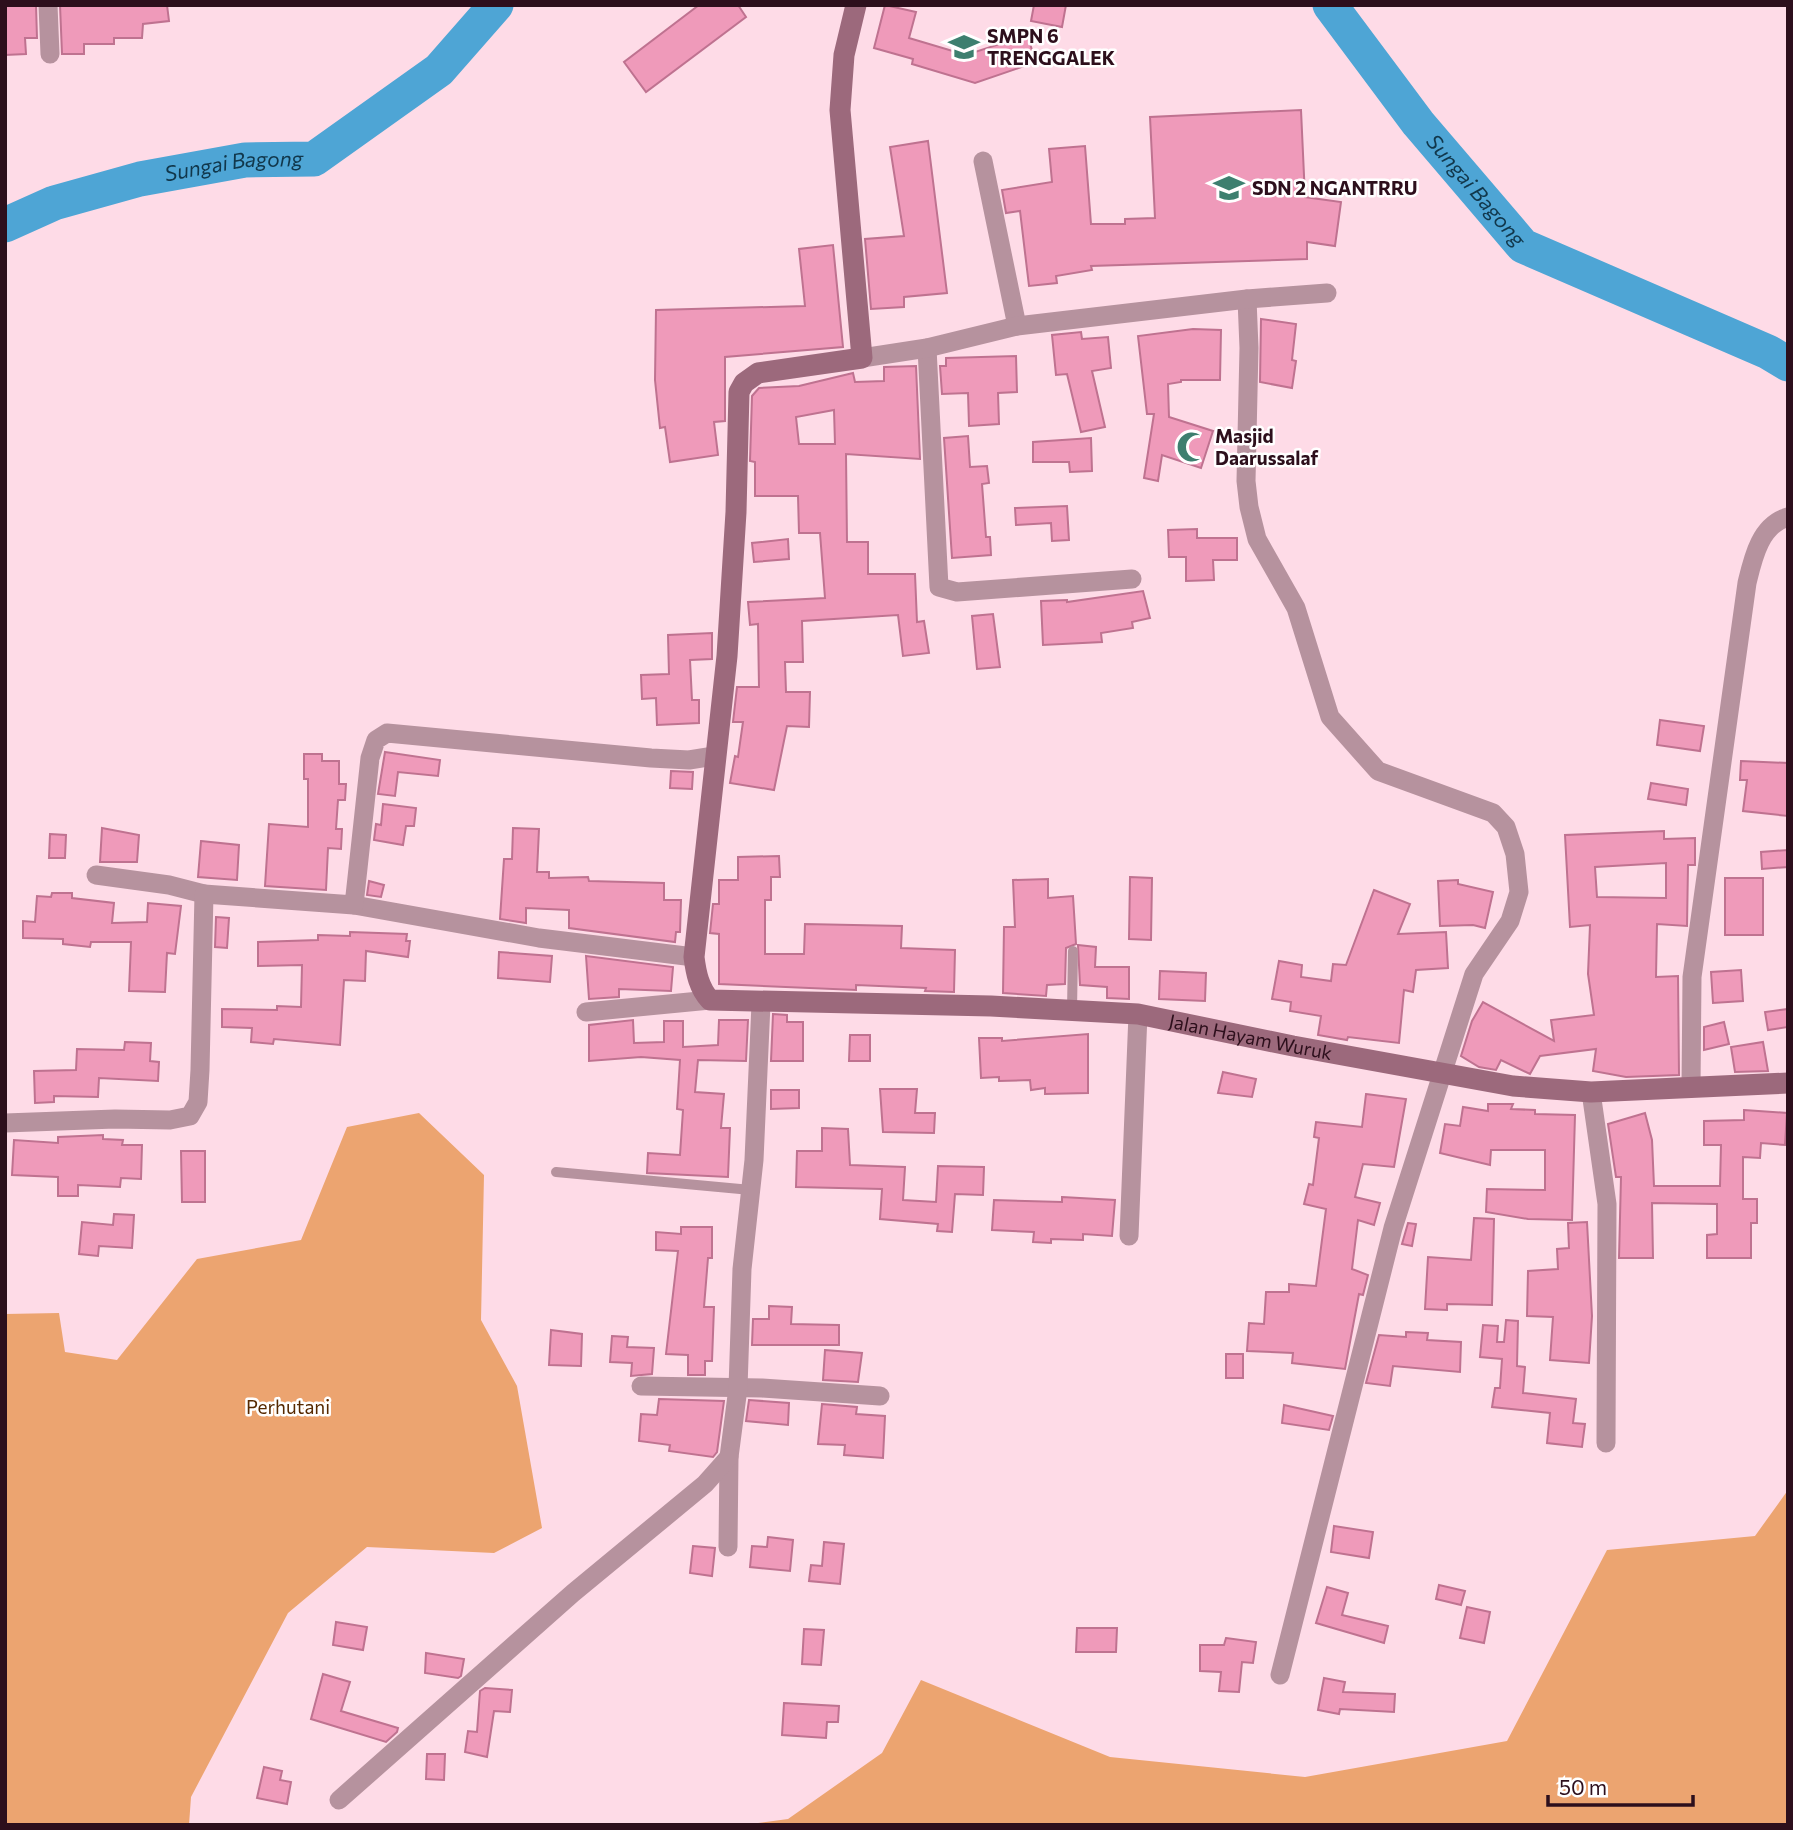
<svg xmlns="http://www.w3.org/2000/svg" width="1793" height="1830" viewBox="0 0 1793 1830" font-family="Commissioner,sans-serif">
  <rect width="100%" height="100%" fill="#fedbe7"/>
  <g fill="#eca470">
    <polygon points="419,1113 484,1175 481,1320 517,1386 542,1528 494,1553 367,1547 288,1613 191,1797 189,1825 5,1825 5,1314 59,1313 65,1352 117,1360 197,1259 301,1240 347,1127"/>
    <polygon points="1788,1490 1788,1825 742,1825 788,1819 882,1753 921,1680 1110,1757 1305,1777 1507,1741 1607,1550 1755,1536"/>
  </g>
  <g fill="none" stroke-linecap="round" stroke-linejoin="round">
    <g stroke="#4ea5d5" stroke-width="35">
      <path id="s1" d="M1330,5L1418,123L1523,246L1768,352L1788,364"/>
      <path id="s2" d="M5,225L54,203L140,179L245,160L314,159L439,70L496,5"/>
    </g>
  </g>
  <g fill="#ef9aba" stroke="#bf7290" stroke-width="2" fill-rule="evenodd">
    <polygon points="5,5 36,5 37,38 25,38 26,54 5,55"/>
    <polygon points="60,5 167,5 169,21 143,24 142,38 114,38 114,44 84,44 84,54 62,54"/>
    <polygon points="699,5 738,5 746,17 646,92 624,62"/>
    <polygon points="885,5 916,12 909,38 966,55 1027,35 1036,62 975,83 912,64 913,59 874,48"/>
    <polygon points="1034,5 1066,5 1062,27 1031,21"/>
    <polygon points="1301,110 1305,197 1341,202 1335,246 1307,242 1307,259 1091,266 1092,270 1056,276 1057,283 1029,286 1020,211 1006,213 1002,190 1052,182 1049,149 1085,146 1091,224 1125,224 1125,219 1155,218 1150,117"/>
    <polygon points="928,141 947,293 904,297 904,307 871,309 865,239 904,236 890,147"/>
    <polygon points="833,245 843,347 725,357 725,421 714,422 718,455 670,462 665,427 660,428 655,380 656,310 805,306 799,249"/>
    <polygon points="1261,319 1296,324 1292,360 1296,361 1292,388 1260,382"/>
    <polygon points="1193,329 1221,330 1220,380 1181,380 1181,382 1168,384 1169,417 1213,431 1201,468 1162,455 1158,481 1144,478 1154,414 1147,414 1138,336"/>
    <polygon points="1081,332 1082,339 1108,337 1111,368 1092,371 1105,427 1081,432 1067,374 1056,375 1052,335"/>
    <polygon points="1016,356 1017,392 998,393 999,424 969,426 968,393 942,394 940,366 946,366 946,358"/>
    <path d="M916,366L920,459L846,454L847,542H868V574H915L917,622L924,621L929,653L903,656L898,615L802,621L803,662H785L786,692H810L809,727L787,726L774,790L730,783L735,756L738,757L743,722H733L737,687H759L758,624L750,625L748,602L825,598L820,533H799L798,496H755V462L750,461L752,396L759,388L799,386L853,373L855,382L884,381V367ZM834,410L835,444H799L796,417Z"/>
    <polygon points="968,436 970,467 987,466 989,483 982,484 986,537 990,537 991,555 952,558 944,438"/>
    <polygon points="1091,438 1092,471 1070,472 1069,462 1033,462 1033,442"/>
    <polygon points="1067,506 1069,540 1052,541 1051,523 1016,525 1015,508"/>
    <polygon points="1197,529 1197,538 1237,538 1237,560 1213,560 1214,580 1186,581 1186,557 1169,557 1168,530"/>
    <polygon points="788,539 789,559 754,562 752,543"/>
    <polygon points="1143,591 1150,618 1132,622 1133,628 1101,633 1102,642 1043,645 1041,601 1067,600 1067,602"/>
    <polygon points="993,614 1000,667 977,669 972,616"/>
    <polygon points="712,633 712,659 690,660 692,700 699,700 699,723 657,725 656,698 642,699 641,675 669,674 668,635"/>
    <polygon points="1660,720 1704,726 1700,751 1657,745"/>
    <polygon points="385,752 440,760 438,776 398,772 395,796 378,794"/>
    <polygon points="304,754 322,754 322,761 339,761 339,784 346,784 345,800 338,800 336,829 342,829 341,849 328,848 326,890 265,886 269,824 308,827 308,779 304,779"/>
    <polygon points="1741,761 1788,763 1788,816 1743,811 1747,780 1740,780"/>
    <polygon points="671,771 693,772 692,789 670,788"/>
    <polygon points="1651,783 1688,789 1686,805 1648,799"/>
    <polygon points="383,804 416,808 414,826 406,826 403,845 374,840 376,824 381,825"/>
    <polygon points="102,828 139,835 137,862 100,862"/>
    <polygon points="513,828 539,829 537,872 549,872 549,878 588,877 589,881 664,883 664,900 681,900 680,932 676,932 675,942 569,928 569,910 526,908 526,923 500,919 504,859 512,859"/>
    <path d="M1664,831V839L1695,838V865H1688L1687,926L1657,924L1656,977L1678,976L1679,1075L1626,1077L1593,1071L1596,1049L1540,1056L1530,1074L1501,1060L1496,1070L1479,1067L1461,1056L1472,1021L1483,1002L1554,1041L1551,1020L1594,1015L1588,974L1590,925L1570,927L1565,835ZM1666,863V898L1597,897L1595,867Z"/>
    <polygon points="50,834 66,835 65,858 49,858"/>
    <polygon points="201,841 239,845 237,880 198,877"/>
    <polygon points="1788,850 1788,867 1762,869 1761,852"/>
    <polygon points="779,856 780,877 771,877 771,900 765,900 765,954 804,954 805,924 902,926 901,948 955,950 954,992 925,991 926,988 856,985 856,990 719,984 719,934 710,933 713,904 719,904 719,880 738,880 738,857"/>
    <polygon points="1130,877 1152,878 1151,940 1129,939"/>
    <rect x="1725" y="878" width="38" height="57"/>
    <polygon points="1048,879 1048,898 1073,896 1076,944 1066,948 1065,984 1047,985 1046,996 1003,993 1004,927 1015,927 1013,880"/>
    <polygon points="1458,880 1458,884 1493,892 1485,928 1473,925 1440,926 1438,881"/>
    <polygon points="369,881 384,885 381,897 367,895"/>
    <polygon points="1374,890 1410,904 1398,934 1446,932 1448,968 1416,970 1413,992 1404,990 1399,1043 1348,1037 1347,1040 1318,1035 1321,1016 1290,1011 1291,1002 1272,999 1279,961 1302,965 1301,977 1331,981 1333,964 1346,965"/>
    <polygon points="52,893 72,893 72,898 114,903 112,923 147,922 148,903 181,906 175,954 167,953 165,992 129,991 131,942 91,942 90,947 63,944 63,939 23,938 23,921 35,922 37,896 51,897"/>
    <polygon points="216,917 229,918 227,948 215,947"/>
    <polygon points="350,932 407,934 406,941 410,941 408,957 366,951 365,981 344,980 340,1045 274,1039 273,1044 251,1042 252,1028 222,1027 222,1009 277,1010 277,1006 301,1007 302,965 258,966 258,942 318,940 318,935 350,936"/>
    <polygon points="1078,945 1096,947 1095,967 1129,967 1129,999 1107,998 1107,987 1080,985"/>
    <polygon points="499,952 552,956 550,982 498,978"/>
    <polygon points="586,956 673,967 671,991 619,989 619,997 589,999"/>
    <polygon points="1741,970 1743,1001 1713,1003 1711,972"/>
    <polygon points="1160,971 1206,973 1205,1001 1159,999"/>
    <polygon points="1788,1009 1788,1027 1768,1030 1765,1012"/>
    <polygon points="773,1014 787,1015 787,1022 803,1022 803,1061 771,1061"/>
    <polygon points="633,1020 634,1043 664,1042 664,1021 683,1021 683,1047 718,1045 719,1020 748,1020 746,1061 698,1060 695,1092 724,1094 721,1128 730,1128 728,1177 647,1173 648,1153 680,1155 683,1110 677,1109 680,1060 641,1057 589,1061 589,1025"/>
    <polygon points="1724,1022 1729,1044 1704,1050 1704,1027"/>
    <polygon points="1088,1034 1088,1093 1045,1094 1045,1088 1031,1090 1030,1080 999,1081 999,1077 981,1078 979,1038 1002,1038 1002,1041"/>
    <polygon points="850,1035 870,1035 870,1061 849,1061"/>
    <polygon points="125,1042 151,1043 150,1061 159,1062 158,1081 99,1078 98,1097 54,1096 54,1102 35,1103 34,1071 76,1070 77,1049 124,1050"/>
    <polygon points="1763,1042 1768,1071 1735,1072 1731,1047"/>
    <polygon points="1223,1072 1256,1079 1252,1097 1218,1093"/>
    <polygon points="880,1089 917,1089 915,1113 935,1113 934,1133 883,1132"/>
    <polygon points="771,1090 799,1090 799,1108 771,1109"/>
    <polygon points="1366,1094 1406,1099 1394,1167 1363,1164 1355,1197 1380,1203 1374,1225 1358,1220 1352,1269 1368,1275 1363,1295 1359,1294 1345,1369 1292,1363 1293,1353 1247,1351 1249,1323 1264,1324 1266,1292 1289,1292 1289,1284 1316,1286 1326,1209 1304,1204 1309,1184 1313,1185 1319,1138 1314,1137 1316,1122 1362,1127"/>
    <polygon points="1488,1104 1513,1104 1511,1109 1535,1110 1535,1114 1575,1115 1572,1220 1528,1219 1486,1212 1487,1189 1545,1190 1545,1150 1491,1150 1490,1165 1440,1153 1445,1124 1460,1126 1463,1107 1488,1111"/>
    <polygon points="1744,1110 1787,1113 1785,1145 1761,1143 1760,1158 1743,1157 1743,1199 1757,1199 1757,1223 1751,1223 1751,1258 1707,1258 1707,1235 1717,1234 1717,1204 1652,1203 1653,1258 1619,1258 1621,1177 1616,1177 1608,1124 1645,1113 1652,1140 1654,1186 1720,1186 1721,1145 1704,1145 1704,1121 1744,1120"/>
    <polygon points="822,1128 848,1129 850,1165 905,1167 903,1200 936,1202 938,1166 984,1167 983,1195 955,1194 952,1232 937,1231 938,1224 880,1219 882,1189 796,1187 797,1151 822,1151"/>
    <polygon points="103,1135 103,1139 123,1140 122,1145 142,1145 141,1179 121,1178 120,1187 78,1185 78,1196 58,1196 58,1177 12,1175 14,1140 58,1143 58,1137"/>
    <polygon points="181,1151 205,1151 205,1202 182,1202"/>
    <polygon points="1062,1197 1115,1200 1112,1236 1083,1234 1083,1240 1051,1239 1051,1243 1033,1242 1034,1232 992,1230 994,1200 1062,1202"/>
    <polygon points="114,1214 134,1215 132,1248 99,1246 98,1256 79,1254 82,1222 113,1225"/>
    <polygon points="1474,1218 1494,1219 1492,1305 1447,1304 1447,1310 1425,1309 1428,1257 1471,1260"/>
    <polygon points="1587,1222 1592,1316 1589,1363 1550,1360 1553,1317 1527,1316 1528,1271 1558,1269 1557,1249 1569,1248 1568,1223"/>
    <polygon points="1408,1223 1416,1224 1412,1246 1402,1244"/>
    <polygon points="681,1227 712,1227 712,1258 708,1258 704,1307 714,1307 712,1361 705,1361 705,1375 688,1375 688,1355 666,1354 678,1251 656,1250 656,1232 681,1234"/>
    <polygon points="769,1306 792,1307 791,1324 839,1325 839,1345 752,1345 753,1319 769,1319"/>
    <polygon points="1506,1320 1518,1321 1517,1366 1525,1367 1523,1393 1576,1399 1573,1423 1585,1424 1582,1447 1547,1443 1550,1413 1492,1407 1495,1388 1500,1388 1502,1359 1480,1357 1483,1325 1498,1326 1497,1342 1504,1342"/>
    <polygon points="551,1330 582,1334 581,1366 549,1365"/>
    <polygon points="1406,1332 1428,1333 1427,1340 1461,1342 1460,1372 1393,1366 1390,1386 1366,1383 1379,1335 1406,1337"/>
    <polygon points="612,1336 628,1337 627,1347 654,1348 652,1374 631,1376 632,1363 610,1362"/>
    <polygon points="825,1350 862,1353 858,1382 823,1380"/>
    <rect x="1226" y="1354" width="17" height="24"/>
    <polygon points="659,1399 724,1401 717,1452 713,1457 669,1451 670,1445 639,1441 641,1414 657,1415"/>
    <polygon points="749,1400 789,1403 788,1425 746,1421"/>
    <polygon points="822,1404 857,1407 856,1414 885,1416 883,1458 844,1455 845,1445 818,1444"/>
    <polygon points="1284,1405 1333,1416 1329,1430 1282,1423"/>
    <polygon points="1334,1526 1373,1532 1369,1558 1331,1552"/>
    <polygon points="768,1537 793,1540 790,1571 750,1567 752,1546 767,1547"/>
    <polygon points="824,1542 844,1544 840,1584 809,1581 811,1565 822,1566"/>
    <polygon points="693,1546 715,1548 712,1576 690,1573"/>
    <polygon points="1439,1585 1465,1591 1461,1605 1436,1599"/>
    <polygon points="1327,1587 1348,1593 1342,1615 1388,1626 1384,1643 1316,1623"/>
    <polygon points="1467,1607 1490,1612 1484,1643 1460,1638"/>
    <polygon points="336,1622 367,1627 363,1650 333,1645"/>
    <polygon points="1077,1628 1117,1628 1116,1652 1076,1652"/>
    <polygon points="804,1629 824,1630 821,1665 802,1664"/>
    <polygon points="1226,1638 1256,1642 1253,1663 1242,1662 1239,1692 1219,1691 1221,1672 1200,1671 1200,1645 1224,1645"/>
    <polygon points="426,1653 464,1659 461,1676 458,1678 425,1673"/>
    <polygon points="323,1674 350,1682 341,1711 398,1728 397,1732 386,1742 311,1719"/>
    <polygon points="1324,1678 1345,1682 1343,1692 1395,1694 1394,1712 1340,1709 1339,1714 1318,1710"/>
    <polygon points="485,1688 512,1690 510,1712 494,1711 487,1757 465,1752 468,1731 477,1732 480,1691"/>
    <polygon points="784,1703 839,1706 838,1722 827,1722 826,1738 782,1735"/>
    <polygon points="427,1754 445,1754 444,1780 426,1779"/>
    <polygon points="264,1767 282,1771 280,1780 291,1782 287,1804 257,1798"/>
  </g>
  <g fill="none" stroke-linecap="round" stroke-linejoin="round">
    <g stroke="#b6929e" stroke-width="10">
      <polyline points="1072,1010 1073,951"/>
      <polyline points="556,1172 751,1190"/>
    </g>
    <g stroke="#b6929e" stroke-width="19">
      <polyline points="48,5 50,54"/>
      <polyline points="983,161 1017,326"/>
      <polyline points="1247,299 1249,348 1246,481 1249,507 1257,539 1296,608 1330,717 1378,771 1493,813 1506,827 1515,854 1519,892 1510,921 1474,974 1393,1228 1280,1675"/>
      <polyline points="927,348 939,587 957,592 1132,579"/>
      <polyline points="862,358 927,348 1017,326 1247,299 1327,293"/>
      <polyline points="96,875 169,885 204,894"/>
      <polyline points="354,905 539,938 694,957"/>
      <polyline points="586,1012 710,1000"/>
      <path d="M1691,1088L1692,977L1747,583C1753,558 1760,525 1788,517"/>
      <polyline points="1591,1092 1607,1204 1606,1443"/>
      <polyline points="5,1123 115,1119 170,1120 190,1116 198,1102 200,1070 204,894 354,905 370,758 376,740 387,733 651,758 689,760 714,756"/>
      <polyline points="1129,1236 1138,1014"/>
      <polyline points="641,1386 762,1388 880,1396"/>
      <polyline points="728,1547 729,1457 738,1388 742,1269 754,1160 761,1004"/>
      <polyline points="339,1800 573,1593 705,1484 729,1457"/>
    </g>
    <path stroke="#9c697c" stroke-width="21" id="s3" d="M856,5L844,55L840,110L862,358L758,373L744,383L739,392L736,512L727,656L694,957C696,973 699,988 710,1000L991,1006L1138,1014L1293,1046L1513,1086L1591,1092L1788,1083"/>
  </g>
  <defs>
    <g id="school-bare" transform="scale(2.415)"><path d="M0-5L7-2L0 1L-7-2ZM-4 1L0 2.5L4 1V4Q0 6-4 4Z" fill="#3d7f6f" stroke="#fff" stroke-width="2.5" paint-order="stroke"/></g>
    <g id="mosque-bare" transform="scale(2.415)"><path d="M3.5-4.9A6 6 0 1 0 3.5 4.9A5 5 0 1 1 3.5-4.9Z" fill="#3d7f6f" stroke="#fff" stroke-width="2.5" paint-order="stroke"/></g>
  </defs>
  <g fill-rule="evenodd">
    <use href="#school-bare" x="964" y="47"/>
    <use href="#school-bare" x="1229" y="188"/>
    <use href="#mosque-bare" x="1192" y="447"/>
  </g>
  <g text-anchor="middle" stroke-width="5" stroke-linejoin="round" paint-order="stroke">
    <g font-size="19" font-weight="bold" fill="#2d0f1c" stroke="#fff" text-anchor="start">
      <text x="987" y="43">SMPN 6<tspan x="987" dy="22">TRENGGALEK</tspan></text>
      <text x="1252" y="195">SDN 2 NGANTRRU</text>
      <text x="1215" y="443">Masjid<tspan x="1215" dy="22">Daarussalaf</tspan></text>
    </g>
    <g font-size="19" fill="#2d0f1c" stroke="#fff">
      <text dy="7" stroke="none"><textPath href="#s3" startOffset="1645">Jalan Hayam Wuruk</textPath></text>
    </g>
    <g font-size="19" fill="#562900" stroke="#fff">
      <text x="288" y="1414">Perhutani</text>
    </g>
    <g font-size="21" font-style="italic" fill="#11374b" stroke="#fff">
      <text dy="7" stroke="none"><textPath href="#s2" startOffset="238">Sungai Bagong</textPath></text>
      <text dy="7" stroke="none"><textPath href="#s1" startOffset="236">Sungai Bagong</textPath></text>
    </g>
  </g>
  <rect width="1793" height="1830" fill="none" stroke="#2d0f1c" stroke-width="14"/>
  <path d="M1548 1795v10h145v-10" fill="none" stroke="#2d0f1c" stroke-width="3.5"/>
  <text x="1559" y="1795" font-size="21" fill="#2d0f1c" stroke="#ffffff" stroke-width="5" paint-order="stroke">50 m</text>
</svg>
